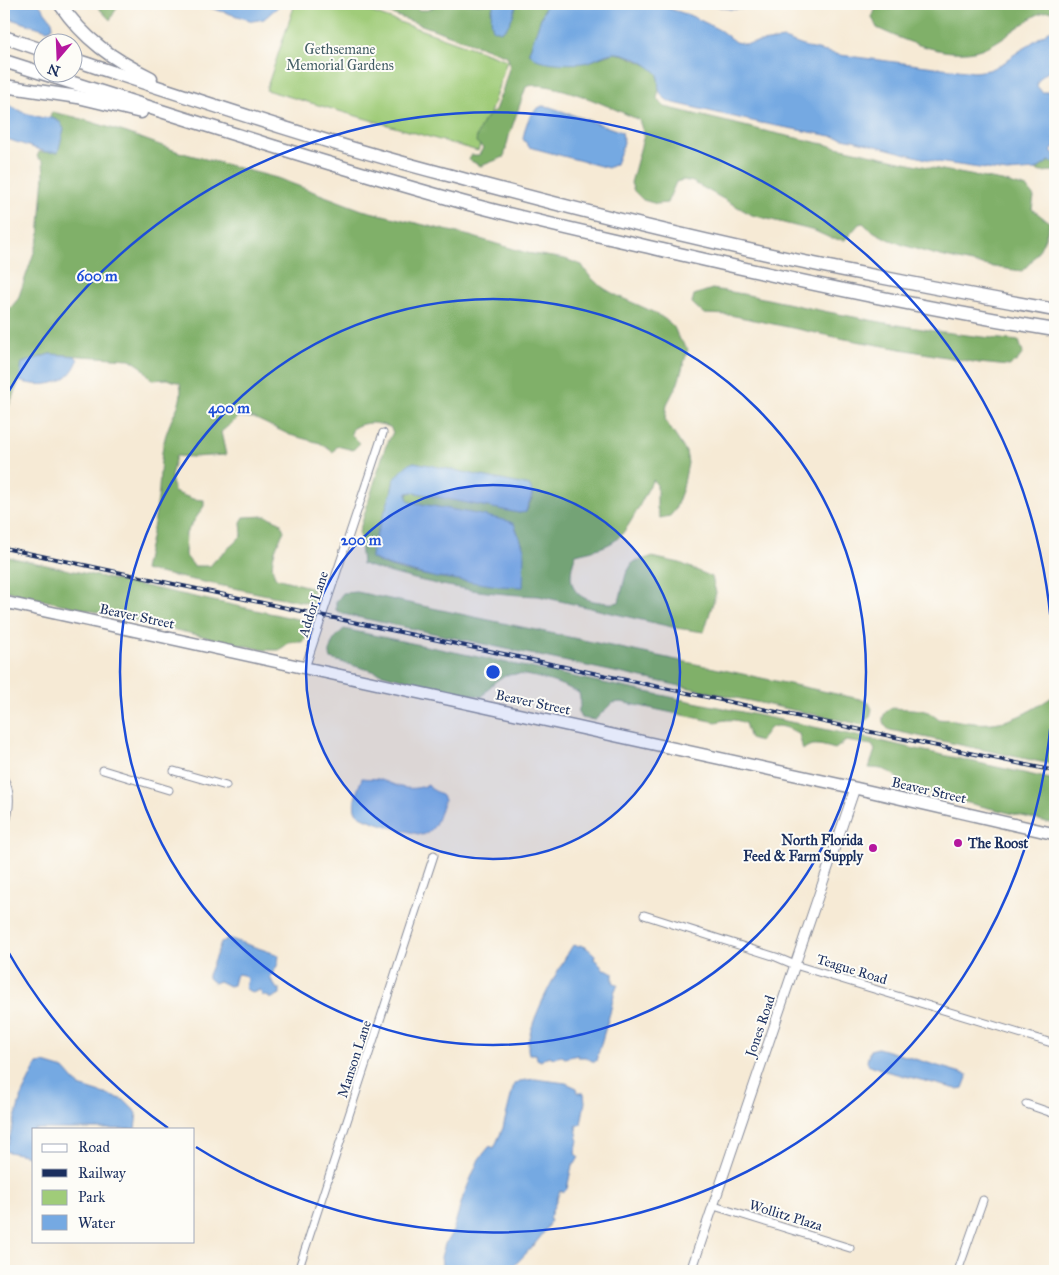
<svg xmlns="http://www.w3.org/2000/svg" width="1059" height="1275" viewBox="0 0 1059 1275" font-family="'IM FELL Great Primer',serif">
  <rect width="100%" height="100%" fill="#fdfcf7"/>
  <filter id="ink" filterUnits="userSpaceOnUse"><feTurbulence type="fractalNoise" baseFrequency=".02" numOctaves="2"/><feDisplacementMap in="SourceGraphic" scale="10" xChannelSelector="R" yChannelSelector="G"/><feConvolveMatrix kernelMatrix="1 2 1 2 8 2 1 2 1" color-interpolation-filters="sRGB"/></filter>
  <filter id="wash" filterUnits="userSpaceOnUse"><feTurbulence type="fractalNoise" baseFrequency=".0096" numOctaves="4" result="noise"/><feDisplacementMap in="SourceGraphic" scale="20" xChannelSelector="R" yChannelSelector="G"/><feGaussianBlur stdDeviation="1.12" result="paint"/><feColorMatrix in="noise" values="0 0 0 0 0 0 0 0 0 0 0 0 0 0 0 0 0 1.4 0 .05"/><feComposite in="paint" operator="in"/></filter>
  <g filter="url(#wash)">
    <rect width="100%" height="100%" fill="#f6ead5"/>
    <polygon fill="#a0cc79" stroke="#5e7e6c" points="295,4 348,4 507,60 478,151 266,90"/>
    <g fill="#80b069" stroke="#4e7064" fill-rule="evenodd">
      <polygon points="95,4 119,4 110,20"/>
      <path d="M364,4H412L419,10H428L439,4H494L491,12L505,29L510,22L517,4H546L529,52L587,62L614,53L625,55L649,66L658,74L659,89L657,99L665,107L765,131L932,168L1002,181L1027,188L1034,197L1032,209L1050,223C1045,241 1037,258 1022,271C987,267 886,249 863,223L859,224L845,240L832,239L815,231L752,215L693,182L683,180L676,182L667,203L657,204L643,200L634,191L631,183L644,135L639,120C617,110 547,77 526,87L509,136L504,157L481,166L469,160L471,155H479L483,148L476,142L477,135L483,121L495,110L503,89L510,65L507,56Z"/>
      <path d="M880,4H1055V11C1038,10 1028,21 1014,30C1004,37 993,45 981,49C949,60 905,41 877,28L872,17L877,6Z"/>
      <path d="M52,112L75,117L127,133L179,152L277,178L362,210L470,236L527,253L565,259L582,265C600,299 645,301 671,324C675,327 676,332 678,337C681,341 685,345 688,349L678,383L667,404L665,420L686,452L688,463L683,488L675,510L670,516L660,518L657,508V485L653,480C642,498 630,531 613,542C601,549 588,551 576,554C566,579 570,599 600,602C607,603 613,604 619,602L626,574L633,562L651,557L680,563L712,577L716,593L704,632L676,628L539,596C479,594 419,583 362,564L359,532L385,448L393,432L390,427C376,422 366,421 353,428L351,434L360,443L353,450L337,446L333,452L320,443L290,435L254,418L239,417L221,432L226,455L193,457L176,456L171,476L174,492L193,499L204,500V506L186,533L185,555L194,566H210C219,554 232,547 242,535L241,522L244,517L266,516L280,522L284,531C277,545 267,563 276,578L313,588L312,604L144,570C149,546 155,522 158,498C161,473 159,450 169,426C175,410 184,401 180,383L167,379L152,380L142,367L130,359L50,354L22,363L19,381L4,418V313L7,312L18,299L39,238L44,175L43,161L37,157L39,152H58L60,122L50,117ZM414,462L530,486L533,496L526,512L519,513L412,492L407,494V498L410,502L481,515L514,524L523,545L484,583C455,580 395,574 371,558L372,547L391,494L394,480Z"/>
      <polygon points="1049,161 1055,163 1055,171 1041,172 1036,170"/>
      <path d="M712,289C757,295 800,307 844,315C902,327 960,335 1019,341L1023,353L1017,361L1009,366L979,363L845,339L730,315L704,314L692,303L694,295Z"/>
      <polygon points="4,556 302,620 311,627 309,636 302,642 290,642 279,650 264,650 34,598 4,590"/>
      <polygon points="357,592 860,699 869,703 872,709 870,717 863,725 343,614 336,610 336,602 343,593"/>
      <path d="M344,629L862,737L1055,780V824L902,787C896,772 885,768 869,768L875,750L872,745L846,741L835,749C824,746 812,741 803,750L799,734C791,729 779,723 770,728C766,731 763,738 760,742L750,739L745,723C735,719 727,719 716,722L621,702L612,703L595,720L581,718L578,712L581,703L579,693C563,684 519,668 502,677C493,682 488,689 482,697L393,677L331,659C327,646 335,637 344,629Z"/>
      <path d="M1055,695V765L890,730C880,724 881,715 890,708C902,709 917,708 928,712C932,714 935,717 938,719C943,720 949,719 954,720C998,729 1018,720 1055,695Z"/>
    </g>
    <g fill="#75a9e2" stroke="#486ca0">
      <polygon points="4,4 39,4 52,21 53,26 51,29 47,30 4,17"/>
      <polygon points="198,4 281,4 264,19 253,21"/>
      <path d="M494,4H517C513,14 511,27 500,32L493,29C490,20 491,13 494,4Z"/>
      <path d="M546,4H606L611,6L635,4L664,7L689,15L708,24L721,31L735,42L746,44L784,39L809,48L840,55L974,72L989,70L1005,62L1012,56L1055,27V69C1048,71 1037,78 1037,86L1042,92H1047L1055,84V146L1051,152L1055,154V163L1049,161L1036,170L1007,172L938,162L853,140L761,123L670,102C657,94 659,88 658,74C648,64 628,52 613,53C604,54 596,60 588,62C576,65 545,64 534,58C533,57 530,53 529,52Z"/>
      <path d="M712,4H758C741,11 729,11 712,4Z"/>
      <polygon points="4,102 22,112 43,118 50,117 60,122 64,129 58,152 46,152 4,138"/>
      <path d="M542,106L550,107L622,132L624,143L616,164L608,168L529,147L523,139C525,127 529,111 542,106Z"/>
      <path d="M50,354L75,356L78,360C69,386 42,388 19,381L22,363Z"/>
      <path d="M414,462L530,486C536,495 527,503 526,512L519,513L412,492L407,493V498L410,502L481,515L508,521L514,524L524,549L523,587L499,586L440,577L437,578L390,566L371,558L372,547L391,494L394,480L407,465Z"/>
      <path d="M362,778C367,779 373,778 378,779C398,785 405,793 428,785C432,792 441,791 444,800C439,812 437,832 422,835C411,832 361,821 356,812C351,803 359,787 362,778Z"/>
      <polygon points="228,938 279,955 278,964 270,978 277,989 280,989 280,994 270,999 269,997 262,995 260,990 252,993 245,988 247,979 243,975 238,974 235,977 233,985 229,986 219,981 214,983 208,978 208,975 221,943"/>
      <path d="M573,945L578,946L580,945L587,948L595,955L594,959L601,965L604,971L606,969L613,973V982L618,985L615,990L610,1013L596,1061H592L586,1057H578V1055L565,1058L562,1056L552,1058L551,1056L546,1057L541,1061L537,1059L536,1054H529C521,1033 561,964 573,945Z"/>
      <polygon points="878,1048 968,1075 963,1088 957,1089 885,1071 868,1064 867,1061 870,1050"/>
      <polygon points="44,1063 64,1069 79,1086 124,1100 137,1113 135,1129 34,1129 34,1157 4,1151 4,1145 8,1143 22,1094 37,1064"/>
      <path d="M535,1079L566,1083L577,1088L578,1093H584L585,1102L581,1124L576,1126L578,1140L575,1154L579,1157L575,1164L572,1165L567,1189L564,1192L560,1191L549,1219L551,1220C542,1239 525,1254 511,1269H507L506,1271H450L441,1267L442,1264L441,1257L445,1244L453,1231L463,1197L479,1159L490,1146L494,1148L503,1128L514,1084L520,1081Z"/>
    </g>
  </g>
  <g filter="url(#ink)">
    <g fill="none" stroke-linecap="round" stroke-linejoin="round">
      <g stroke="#888c9a" stroke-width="9">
        <g id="minor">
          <polyline points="305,668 383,433"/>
          <polyline points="103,770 169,790"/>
          <polyline points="174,771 226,786"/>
          <path d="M4,779C13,794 9,814 4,829"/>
          <polyline points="644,915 776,957 795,965 1055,1044"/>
          <polyline points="1026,1104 1055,1114"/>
          <polyline points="714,1206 850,1248"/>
          <polyline points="298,1271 434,855"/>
          <polyline points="958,1271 983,1200"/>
        </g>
      </g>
      <g stroke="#888c9a" stroke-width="11">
        <polyline id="tertiary" points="691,1271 855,788"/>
      </g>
      <g stroke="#888c9a" stroke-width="14">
        <polyline id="primary" points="4,602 855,788 1055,834"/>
      </g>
      <g stroke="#888c9a" stroke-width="15">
        <g id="motorway">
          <path d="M60,4C84,39 112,59 151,78"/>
          <polyline points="4,37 42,50"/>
          <path d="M72,59C197,100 321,142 448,175C594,215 741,251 890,279C945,290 1000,300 1055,310"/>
          <path d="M4,61C155,109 305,158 458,201C530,221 603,236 675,253C801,282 928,309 1055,330"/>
          <polyline points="4,86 78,97 141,112"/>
        </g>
      </g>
      <use href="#minor" stroke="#fff" stroke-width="7"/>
      <use href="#tertiary" stroke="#fff" stroke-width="9"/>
      <use href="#primary" stroke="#fff" stroke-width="11"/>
      <use href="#motorway" stroke="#fff" stroke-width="12"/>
      <g stroke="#1b2f5e" stroke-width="4">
        <polyline id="rail" points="4,548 1055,771"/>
      </g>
      <use href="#rail" stroke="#fdfcf7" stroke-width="2" stroke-dasharray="5.5" stroke-linecap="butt"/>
    </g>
  </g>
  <circle cx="493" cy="672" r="187" fill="#1d4ed8" fill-opacity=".12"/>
  <g fill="none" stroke="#1d4ed8" stroke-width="2.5">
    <circle cx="493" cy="672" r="187"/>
    <circle cx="493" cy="672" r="373"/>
    <path d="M168 1128A560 560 0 0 1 6 948M6 396A560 560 0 1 1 196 1147"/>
  </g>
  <g fill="#b5179e" stroke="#fdfcf7" stroke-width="2">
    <circle cx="958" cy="843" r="5"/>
    <circle cx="873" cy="848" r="5"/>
  </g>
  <g text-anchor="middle" stroke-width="4" stroke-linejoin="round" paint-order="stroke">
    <g font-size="14" fill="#435e66" stroke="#fdfcf7">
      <text x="340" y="54">Gethsemane<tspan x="340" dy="16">Memorial Gardens</tspan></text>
    </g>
    <g font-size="14" fill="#1b2f5e" stroke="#fdfcf7">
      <text transform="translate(313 604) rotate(-72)" y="5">Addor Lane</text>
      <text transform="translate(137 616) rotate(12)" y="5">Beaver Street</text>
      <text transform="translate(533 702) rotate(12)" y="5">Beaver Street</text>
      <text transform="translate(929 790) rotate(13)" y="5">Beaver Street</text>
      <text transform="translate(852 969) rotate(17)" y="5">Teague Road</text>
      <text transform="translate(760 1026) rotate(-71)" y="5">Jones Road</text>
      <text transform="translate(354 1059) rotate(-72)" y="5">Manson Lane</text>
      <text transform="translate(786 1215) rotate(17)" y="5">Wollitz Plaza</text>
    </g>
    <g font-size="14" font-weight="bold" fill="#1b2f5e" stroke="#fdfcf7" text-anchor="end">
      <text x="863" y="845">North Florida<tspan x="863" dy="16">Feed &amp; Farm Supply</tspan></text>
      <text x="968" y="848" text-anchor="start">The Roost</text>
    </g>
  </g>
  <circle cx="493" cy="672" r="8" fill="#1d4ed8" stroke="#fdfcf7" stroke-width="2.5"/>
  <g font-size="15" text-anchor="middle" font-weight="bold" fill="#1d4ed8" stroke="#fdfcf7" stroke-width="4" stroke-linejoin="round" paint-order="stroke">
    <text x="97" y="281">600 m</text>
    <text x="229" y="413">400 m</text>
    <text x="361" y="545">200 m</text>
  </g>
  <rect width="1059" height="1275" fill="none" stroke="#fdfcf7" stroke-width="20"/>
  <rect x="32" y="1128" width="162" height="115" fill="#fdfcf7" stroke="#a3aaba"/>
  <rect x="42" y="1144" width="25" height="8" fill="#ffffff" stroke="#a3aaba"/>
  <text x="78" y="1152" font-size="15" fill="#1b2f5e">Road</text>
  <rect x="42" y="1169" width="25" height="8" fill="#1b2f5e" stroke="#a3aaba"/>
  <text x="78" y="1178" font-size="15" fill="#1b2f5e">Railway</text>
  <rect x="42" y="1190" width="25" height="15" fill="#a0cc79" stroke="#a3aaba"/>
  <text x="78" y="1202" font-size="15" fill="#1b2f5e">Park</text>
  <rect x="42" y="1215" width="25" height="15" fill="#75a9e2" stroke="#a3aaba"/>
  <text x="78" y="1228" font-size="15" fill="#1b2f5e">Water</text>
  <g transform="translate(58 58) rotate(199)"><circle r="24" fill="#fdfcf7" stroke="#a3aaba"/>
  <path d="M0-4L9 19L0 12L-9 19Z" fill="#b5179e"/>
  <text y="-8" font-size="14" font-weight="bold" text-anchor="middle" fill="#1b2f5e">N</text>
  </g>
</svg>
